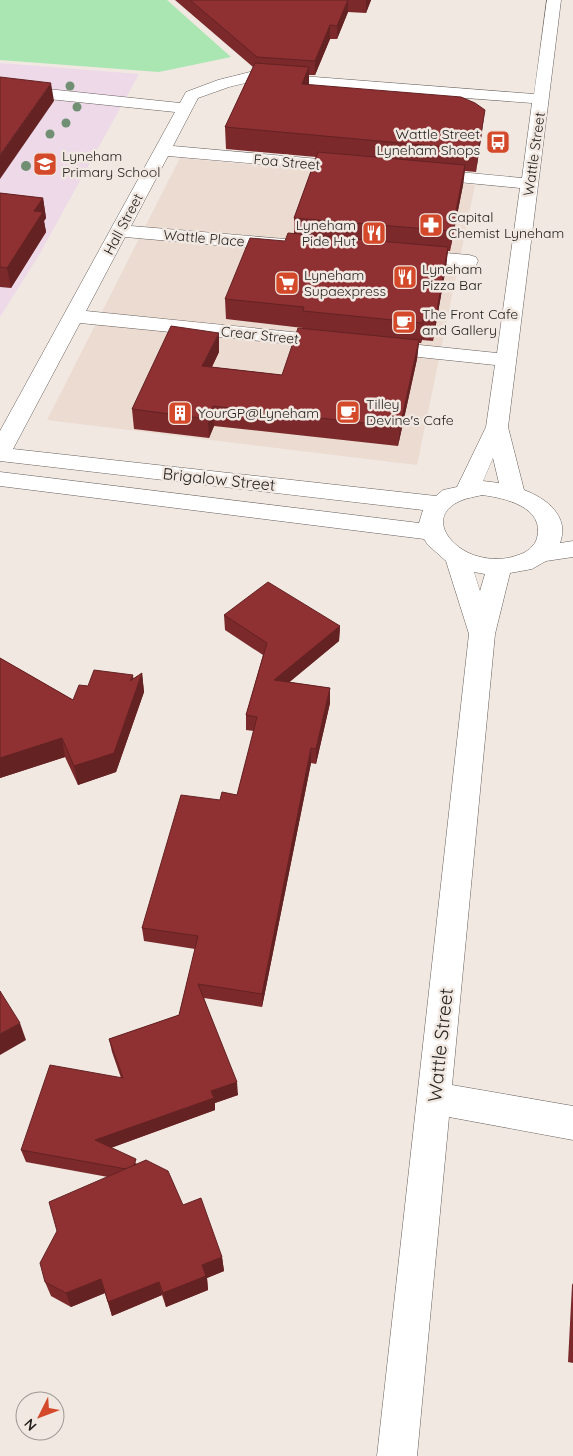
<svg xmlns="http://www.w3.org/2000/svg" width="573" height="1456" viewBox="0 0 573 1456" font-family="Quicksand,sans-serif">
  <rect width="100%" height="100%" fill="#f1e8e2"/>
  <polygon fill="#ebdbd0" points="180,158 475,185 417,465 47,420"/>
  <polygon fill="#edd9e8" points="0,63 139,74 39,255 0,317"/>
  <polygon fill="#aae6b2" points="0,0 167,0 231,57 159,72 0,60"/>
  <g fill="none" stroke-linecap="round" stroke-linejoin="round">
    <g stroke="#675f5a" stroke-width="1">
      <g id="minor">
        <path d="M547,0H561L508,427L524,490C546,498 570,516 560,543L573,541V557L546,561L532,569L510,573L495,634L452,1085L573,1106V1140L449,1117L417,1456H377L469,634L446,561L428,545L424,539L0,486V472L419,523L423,510L0,461V431L175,112L0,94V84L180,103L186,92L218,80L250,72L534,94ZM250,82L532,103L522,178L427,169L421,170L418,174L421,178L427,179L520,188L497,353L381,341L374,343L371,347L374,351L381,353L495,365L486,427L457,487L443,490L436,496L13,449L80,323L331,348L338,346L341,342L338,338L331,336L86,311L125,237L285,251L292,249L294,245L292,241L285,239L131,226L168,156L352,172L358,171L361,167L358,163L352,162L173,146L198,98L229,87ZM493,458L499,483L483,481ZM482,495C505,498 545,507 537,538C535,546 526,553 518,555C506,560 490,560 477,556C451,549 425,517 460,501C466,498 475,497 482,495ZM474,572L485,574L480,591Z"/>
        <polygon points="410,250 469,255 476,257 478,261 476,265 469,267 403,260 401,256 403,252"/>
      </g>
    </g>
    <use href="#minor" fill="#fff" fill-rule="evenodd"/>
  </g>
  <g fill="#708f73">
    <circle cx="70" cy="86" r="4.5"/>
    <circle cx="77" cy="107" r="4.5"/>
    <circle cx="66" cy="123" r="4.5"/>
    <circle cx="50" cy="134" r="4.5"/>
    <circle cx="26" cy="166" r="5"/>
  </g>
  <g fill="#7b292b">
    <polygon points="175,0 371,0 366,13 348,12 337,39 330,39 315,75 309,75 309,85 482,132 476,172 465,171 463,185 450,251 448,251 446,267 433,341 422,340 421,343 419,343 417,359 398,446 214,426 209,438 134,429 132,409 219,352 212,367 282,375 303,328 226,319 225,299 294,233 294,218 316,157 226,149 225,127 253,67"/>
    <polygon points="0,193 43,198 46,218 44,221 46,232 11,288 0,287"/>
    <polygon points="224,615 340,626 339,641 289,682 330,688 330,703 316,764 311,763 262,1007 204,998 238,1095 215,1103 215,1110 111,1148 137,1164 183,1205 222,1257 224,1271 207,1278 208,1290 166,1307 162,1295 112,1316 105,1293 71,1307 51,1296 45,1282 108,1177 26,1162 21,1150 121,1078 112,1052 109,1039 179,1015 195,949 144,941 142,928 220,800 237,795 254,731 246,730 246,715 263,655 225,630"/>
    <polygon points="0,658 73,700 88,686 133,679 142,673 144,692 116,772 78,785 65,757 0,778"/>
    <polygon points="573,1283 573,1363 568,1362 572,1285"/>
  </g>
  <g fill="#642223">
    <polygon points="348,0 348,12 337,39 337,26"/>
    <polygon points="366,0 371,0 366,13"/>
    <polygon points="330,25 330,39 315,75 315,61"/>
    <polygon points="309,67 309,88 302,84"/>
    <polygon points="51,83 54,101 0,179 0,155"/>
    <polygon points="485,110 482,132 476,172 478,150"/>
    <polygon points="465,165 463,185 450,251 452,231"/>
    <polygon points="43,198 46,218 44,221 46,232 11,288 7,268 34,211"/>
    <polygon points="448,247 446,267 433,341 435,321"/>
    <polygon points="423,319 422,340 421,343 423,323"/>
    <polygon points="219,333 219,352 203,385 202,366"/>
    <polygon points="419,340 417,359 398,446 400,427"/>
    <polygon points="213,406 214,426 209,438 208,419"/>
    <polygon points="340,626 339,641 274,695 274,680"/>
    <polygon points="142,673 144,692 116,772 78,785 74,766 130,681 133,675 135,693"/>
    <polygon points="330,688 330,703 316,764 316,749"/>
    <polygon points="62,738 65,757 0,778 0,758"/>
    <polygon points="311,748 311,763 262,1007 262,994"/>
    <polygon points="20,1023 26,1040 0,1055 0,1034"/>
    <polygon points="237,1082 238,1095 215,1103 215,1110 99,1152 95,1140 211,1091"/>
    <polygon points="222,1257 224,1271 207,1278 208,1290 166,1307 163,1293 202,1265"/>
    <polygon points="101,1279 105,1293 71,1307 66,1293"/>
    <polygon points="159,1282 162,1295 112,1316 108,1302"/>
  </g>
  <g fill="#8f3032" stroke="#642223">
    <polygon points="190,0 348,0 337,26 330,25 315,61 257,57"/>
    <polygon points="255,63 309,67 302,84 461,97 475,103 485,110 478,150 225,127"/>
    <polygon points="0,77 51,83 0,155"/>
    <polygon points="318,152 465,165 452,231 294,218"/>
    <polygon points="0,193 43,198 34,211 43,212 7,268 0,267"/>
    <polygon points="288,233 448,247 435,321 423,319 423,323 303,311 304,307 225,299 250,238 285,241"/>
    <polygon points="171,326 219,333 202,366 282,375 298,328 419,340 400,427 213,406 208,419 132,409"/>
    <polygon points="268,582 340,626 274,680 330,688 316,749 311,748 262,994 198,984 237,1082 211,1091 214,1098 95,1140 136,1159 134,1166 126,1169 21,1150 50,1065 123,1078 109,1039 179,1015 198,936 142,928 181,795 220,800 222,792 237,795 257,717 246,715 267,643 224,615"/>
    <polygon points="0,658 73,700 79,685 88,686 94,670 133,675 130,681 142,673 114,753 74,766 62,738 0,758"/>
    <polygon points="0,991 20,1023 0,1034"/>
    <polygon points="146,1160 168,1171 183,1205 201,1198 222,1257 202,1265 206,1276 163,1293 159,1282 108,1302 101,1279 66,1293 45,1282 40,1263 57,1231 49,1202"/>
  </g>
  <defs>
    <g id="bus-square" transform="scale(1.25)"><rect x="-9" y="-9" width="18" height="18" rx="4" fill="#d4492a" stroke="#f1e8e2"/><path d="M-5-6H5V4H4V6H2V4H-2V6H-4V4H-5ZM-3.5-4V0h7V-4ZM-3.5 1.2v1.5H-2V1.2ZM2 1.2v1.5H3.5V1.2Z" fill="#fff"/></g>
    <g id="school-square" transform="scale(1.25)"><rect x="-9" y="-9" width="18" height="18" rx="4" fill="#d4492a" stroke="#f1e8e2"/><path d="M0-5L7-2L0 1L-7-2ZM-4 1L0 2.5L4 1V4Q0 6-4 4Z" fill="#fff"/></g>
    <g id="pharmacy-square" transform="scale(1.25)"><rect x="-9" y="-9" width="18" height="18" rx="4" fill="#d4492a" stroke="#f1e8e2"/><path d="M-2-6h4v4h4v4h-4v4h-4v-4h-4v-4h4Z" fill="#fff"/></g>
    <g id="restaurant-square" transform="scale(1.25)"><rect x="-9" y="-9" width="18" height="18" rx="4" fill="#d4492a" stroke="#f1e8e2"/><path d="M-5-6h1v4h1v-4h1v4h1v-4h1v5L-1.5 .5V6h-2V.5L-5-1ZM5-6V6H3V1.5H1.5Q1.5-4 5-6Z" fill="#fff"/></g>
    <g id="supermarket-square" transform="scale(1.25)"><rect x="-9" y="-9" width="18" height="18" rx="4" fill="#d4492a" stroke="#f1e8e2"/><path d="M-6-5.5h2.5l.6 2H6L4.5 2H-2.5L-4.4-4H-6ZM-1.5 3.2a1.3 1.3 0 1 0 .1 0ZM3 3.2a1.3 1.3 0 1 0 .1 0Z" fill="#fff"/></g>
    <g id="cafe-square" transform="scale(1.25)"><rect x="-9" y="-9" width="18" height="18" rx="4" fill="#d4492a" stroke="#f1e8e2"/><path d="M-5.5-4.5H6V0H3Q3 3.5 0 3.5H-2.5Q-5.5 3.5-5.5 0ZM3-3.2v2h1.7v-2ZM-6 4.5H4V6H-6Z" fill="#fff"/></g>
    <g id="building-square" transform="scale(1.25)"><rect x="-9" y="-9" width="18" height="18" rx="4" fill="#d4492a" stroke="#f1e8e2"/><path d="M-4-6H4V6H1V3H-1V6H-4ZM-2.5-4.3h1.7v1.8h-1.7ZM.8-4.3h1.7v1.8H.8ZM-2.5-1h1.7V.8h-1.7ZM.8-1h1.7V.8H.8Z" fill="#fff"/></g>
  </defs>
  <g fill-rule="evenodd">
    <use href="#bus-square" x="498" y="142"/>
    <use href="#school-square" x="45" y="164"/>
    <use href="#pharmacy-square" x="431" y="225"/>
    <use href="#restaurant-square" x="374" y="233"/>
    <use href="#restaurant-square" x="405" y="277"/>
    <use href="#supermarket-square" x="287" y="283"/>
    <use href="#cafe-square" x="404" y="322"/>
    <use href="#cafe-square" x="348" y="412"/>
    <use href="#building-square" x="180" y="413"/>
  </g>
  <g text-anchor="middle" stroke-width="5" stroke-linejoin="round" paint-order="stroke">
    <g font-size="14" fill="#25221f" stroke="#f1e8e2" text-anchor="start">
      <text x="480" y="139" text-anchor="end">Wattle Street<tspan x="480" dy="16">Lyneham Shops</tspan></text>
      <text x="62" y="161">Lyneham<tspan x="62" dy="16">Primary School</tspan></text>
      <text x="448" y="222">Capital<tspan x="448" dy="16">Chemist Lyneham</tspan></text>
      <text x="356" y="230" text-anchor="end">Lyneham<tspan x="356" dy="16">Pide Hut</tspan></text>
      <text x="422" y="274">Lyneham<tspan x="422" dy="16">Pizza Bar</tspan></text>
      <text x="304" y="280">Lyneham<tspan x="304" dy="16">Supaexpress</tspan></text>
      <text x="422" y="319">The Front Cafe<tspan x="422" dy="16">and Gallery</tspan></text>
      <text x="366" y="409">Tilley<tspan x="366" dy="16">Devine's Cafe</tspan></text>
      <text x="198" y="418">YourGP@Lyneham</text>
    </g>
    <g font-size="14" fill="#25221f" stroke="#f1e8e2">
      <text transform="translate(534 154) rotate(-82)" y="5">Wattle Street</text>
      <text transform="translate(287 162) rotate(5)" y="5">Foa Street</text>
      <text transform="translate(123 224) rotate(-62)" y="5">Hall Street</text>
      <text transform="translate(204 238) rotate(5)" y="5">Wattle Place</text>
      <text transform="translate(260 335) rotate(6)" y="5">Crear Street</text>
    </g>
    <g font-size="16" fill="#25221f" stroke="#f1e8e2">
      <text transform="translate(219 479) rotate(6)" y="6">Brigalow Street</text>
    </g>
    <g font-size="19" fill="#25221f" stroke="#f1e8e2">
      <text transform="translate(440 1045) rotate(-84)" y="7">Wattle Street</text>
    </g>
  </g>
  <g transform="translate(40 1416) rotate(228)"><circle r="24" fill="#f1e8e2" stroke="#9f9994"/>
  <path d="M0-4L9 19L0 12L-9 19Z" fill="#d4492a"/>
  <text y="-8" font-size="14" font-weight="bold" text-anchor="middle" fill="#25221f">N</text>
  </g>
</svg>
